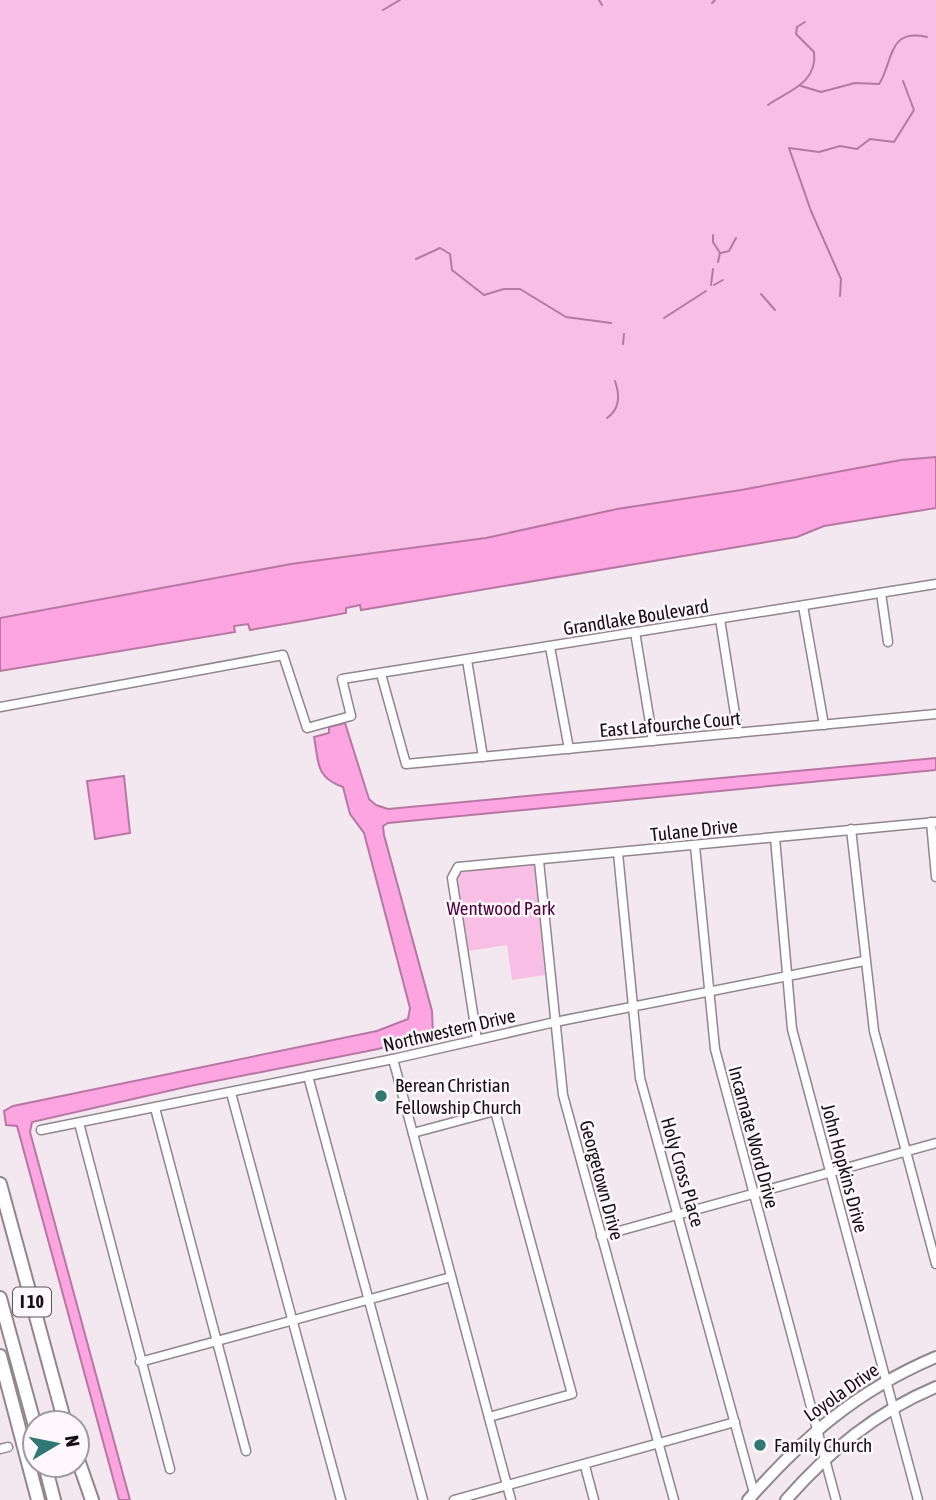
<svg xmlns="http://www.w3.org/2000/svg" width="936" height="1500" viewBox="0 0 936 1500" font-family="'Asap Condensed',sans-serif">
  <rect width="100%" height="100%" fill="#f3e8ef"/>
  <g fill="#f8bee5">
    <polygon points="0,0 936,0 936,457 901,460 741,490 617,509 486,538 291,564 0,618"/>
    <polygon points="535,863 545,975 512,980 507,945 468,951 456,873"/>
  </g>
  <g fill="#fca5e1" stroke="#b678a3" stroke-width="2">
    <path d="M936,457V508L824,526L797,537L361,610L360,605L346,608V613C313,619 285,624 250,630L248,624L234,626L235,632L0,671V618L291,564L486,538L617,509L741,490L901,460Z"/>
    <path d="M345,723L369,799L376,805L388,809L936,758V770L388,823L383,826L384,835L432,1011L433,1034L378,1049L190,1086L32,1122L30,1132L130,1500H119L17,1126L6,1125L4,1111L13,1106L377,1031L408,1019L410,1008L364,833L350,814L343,787C315,777 319,763 314,737L329,733V727Z"/>
    <polygon points="124,776 130,833 95,839 87,781"/>
  </g>
  <g fill="none" stroke-linecap="round" stroke-linejoin="round">
    <g stroke="#b678a3" stroke-width="2">
      <polyline points="599,0 602,5"/>
      <polyline points="712,3 715,0"/>
      <polyline points="383,10 400,0"/>
      <path d="M801,86L821,92L855,83L879,84C894,61 887,28 927,37"/>
      <path d="M768,105C788,91 818,83 814,52L796,34L797,27L805,22"/>
      <polyline points="713,235 713,242 720,253 718,262"/>
      <polyline points="721,253 729,251 736,238"/>
      <polyline points="416,259 440,248 450,254 452,270 484,295 504,289 520,289 566,317 611,323"/>
      <polyline points="711,285 713,269"/>
      <polyline points="714,285 723,280"/>
      <polyline points="761,294 775,310"/>
      <polyline points="840,296 841,279 811,211 789,148 819,152 840,146 857,149 870,139 894,142 914,110 903,81"/>
      <polyline points="664,318 706,291"/>
      <polyline points="623,344 624,334"/>
      <path d="M607,418C620,409 620,395 615,381"/>
    </g>
    <g stroke="#90868c" stroke-width="11">
      <g id="minor">
        <polyline points="881,593 888,642"/>
        <polyline points="803,606 824,725"/>
        <polyline points="720,619 738,733"/>
        <polyline points="635,632 653,741"/>
        <polyline points="550,647 569,749"/>
        <polyline points="467,660 483,757"/>
        <polyline points="381,674 406,764 936,714"/>
        <polyline points="0,707 283,655 307,728 351,716 342,679 936,584"/>
        <polyline points="931,822 936,877"/>
        <polyline points="851,829 874,1031 936,1264"/>
        <polyline points="775,838 792,1029 918,1500"/>
        <polyline points="695,846 715,1049 836,1500"/>
        <polyline points="618,853 640,1078 754,1493"/>
        <polyline points="539,861 563,1095 674,1500"/>
        <polyline points="477,1039 452,878 458,867 936,822"/>
        <polyline points="393,1059 511,1500"/>
        <polyline points="308,1076 423,1500"/>
        <polyline points="231,1093 341,1500"/>
        <polyline points="155,1108 246,1451"/>
        <polyline points="79,1123 170,1469"/>
        <polyline points="41,1130 393,1059 555,1022 864,961"/>
        <polyline points="413,1133 495,1111 572,1394 489,1417"/>
        <polyline points="601,1236 936,1143"/>
        <polyline points="140,1362 451,1277"/>
        <polyline points="0,1449 8,1447"/>
        <polyline points="585,1466 594,1500"/>
        <polyline points="454,1500 735,1422"/>
      </g>
    </g>
    <g stroke="#90868c" stroke-width="14">
      <g id="major">
        <path d="M748,1500C805,1436 856,1391 936,1357"/>
        <path d="M786,1500C829,1451 876,1412 936,1387"/>
      </g>
    </g>
    <g stroke="#90868c" stroke-width="16">
      <g id="highway">
        <polyline points="0,1184 65,1423"/>
        <polyline points="0,1298 35,1426"/>
        <polyline points="0,1356 38,1500"/>
        <polyline points="77,1457 92,1500"/>
        <polyline points="45,1465 54,1500"/>
      </g>
    </g>
    <use href="#minor" stroke="#fff" stroke-width="8"/>
    <use href="#major" stroke="#fff" stroke-width="10"/>
    <use href="#highway" stroke="#fff" stroke-width="12"/>
  </g>
  <g fill="#2f7873" stroke="#fef7fb" stroke-width="2.5">
    <circle cx="381" cy="1096" r="7"/>
    <circle cx="760" cy="1445" r="7"/>
  </g>
  <g text-anchor="middle" stroke-width="5" stroke-linejoin="round" paint-order="stroke">
    <rect fill="#fef7fb" stroke="#5a5558" stroke-width="2" x="13" y="1287.5" width="38" height="29" rx="5"/>
    <g font-size="18" font-weight="bold" fill="#141012">
      <text x="32" y="1308">I 10</text>
    </g>
    <g font-size="19" fill="#141012" stroke="#fef7fb">
      <text transform="translate(636 617) rotate(-9)" y="7">Grandlake Boulevard</text>
      <text transform="translate(670 724) rotate(-5)" y="7">East Lafourche Court</text>
      <text transform="translate(694 830) rotate(-6)" y="7">Tulane Drive</text>
      <text transform="translate(449 1030) rotate(-13)" y="7">Northwestern Drive</text>
      <text transform="translate(754 1137) rotate(75)" y="7">Incarnate Word Drive</text>
      <text transform="translate(845 1168) rotate(75)" y="7">John Hopkins Drive</text>
      <text transform="translate(683 1172) rotate(74)" y="7">Holy Cross Place</text>
      <text transform="translate(602 1180) rotate(75)" y="7">Georgetown Drive</text>
      <text transform="translate(841 1392) rotate(-35)" y="7">Loyola Drive</text>
    </g>
    <g font-size="19" fill="#4d003d" stroke="#fef7fb">
      <text x="501" y="915">Wentwood Park</text>
    </g>
    <g font-size="19" fill="#141012" stroke="#fef7fb" text-anchor="start">
      <text x="395" y="1092">Berean Christian<tspan x="395" dy="22">Fellowship Church</tspan></text>
      <text x="774" y="1452">Family Church</text>
    </g>
  </g>
  <g transform="translate(56 1444) rotate(80)"><circle r="33" fill="#fef7fb" stroke="#a09b9e" stroke-width="2"/>
  <path d="M0-5L12 26L0 18L-12 26Z" fill="#2f7873"/>
  <text y="-10" font-size="19" font-weight="bold" text-anchor="middle" fill="#141012">N</text>
  </g>
</svg>
